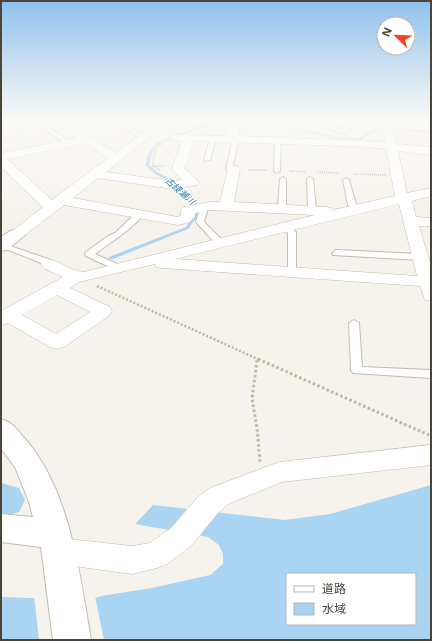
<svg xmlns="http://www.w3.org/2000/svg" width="432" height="641" viewBox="0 0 432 641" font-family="'Open Sans','Noto Sans JP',sans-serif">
  <rect width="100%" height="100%" fill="#f6f3ec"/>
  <path fill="#a9d4f2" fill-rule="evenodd" d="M431,485V640H1V597L90,600L101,596L152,588L210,575L223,564V554L219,545L208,537L135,524L153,505L285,520L330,514ZM287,574H415V624H287Z"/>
  <polygon fill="#f6f3ec" points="34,596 90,598 95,596 104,640 39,640"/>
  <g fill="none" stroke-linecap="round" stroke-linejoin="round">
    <g fill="#a9d4f2" fill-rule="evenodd">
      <path d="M213,120H216C207,125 195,130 185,134C175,138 163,140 156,147C152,152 150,159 149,165L157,172L174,181L198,204L197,217L188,229L113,259H109V257L186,227L193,217L194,204L172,183L155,174L146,166C146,156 151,148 159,142Z"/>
      <polygon points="252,120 257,120 286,126 285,127 253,121"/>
      <polygon points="369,120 372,120 378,124 376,130 361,140 336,139 292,128 293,127 336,137 360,138 374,129 375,124"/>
    </g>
    <polygon fill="#a9d4f2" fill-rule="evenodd" points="1,483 19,488 25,500 19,512 1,517"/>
    <g stroke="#c2bbae" stroke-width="2">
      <g id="service">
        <polygon points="109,120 116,120 147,137 144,139 138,137"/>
        <polygon points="348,120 354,120 348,131 345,133 305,124 308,122 343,129"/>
        <polygon points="36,121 40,121 71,143 66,144 36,123"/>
        <polygon points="409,126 431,128 431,132 407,129 407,127"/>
        <polygon points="213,136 216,138 210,160 205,161 204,160 210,138"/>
        <polygon points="236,137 239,139 232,169 229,171 226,169 233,139"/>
        <polygon points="278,138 281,140 280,171 277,173 274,171 275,140"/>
        <polygon points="283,177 286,179 286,208 282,210 278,208 280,179"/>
        <polygon points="310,177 313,179 316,210 312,212 308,210 307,179"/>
        <polygon points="346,178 349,180 356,204 360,209 359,211 353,211 348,205 343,180"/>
        <polygon points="201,206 207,206 208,208 204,222 223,241 224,243 223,245 217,245 196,222"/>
        <path d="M137,212H143L144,214C130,231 112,241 95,254L122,266L123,268L122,270H116L86,256L85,254L86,252L108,236L115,233Z"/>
        <polygon points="283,225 289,225 296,232 296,272 292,275 288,272 288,233 282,227"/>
        <polygon points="1,243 51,260 53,264 52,266 46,266 44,264 1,247"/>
        <polygon points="336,250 420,254 424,257 420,260 333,255 332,253"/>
        <polygon points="354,320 359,323 362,367 431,370 431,378 353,373 351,370 349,323"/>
      </g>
    </g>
    <g stroke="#c2bbae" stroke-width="1">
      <g id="minor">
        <path d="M34,120H64L116,153L160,120H171L106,172L172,181L182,180L172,169L182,141L170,139L168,137L170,135L227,136L231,123L236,120L241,123L238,136L385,142L381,120H391L396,144L431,147V155L398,151L407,193L431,188V196L412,201L416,217L431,218V226H419L431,266V301L425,300L420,286L162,268L156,267L155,264L79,282L70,288L110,307L112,311L110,315L64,347L57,349L50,347L8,323L1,325V311L63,277L43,268L41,264L43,260C58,257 69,272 84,272L315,215L210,210L195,213V216L190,222L178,225L64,205L21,238L16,240L11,238L8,235L11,232L43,207L1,167V153L77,138L53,122L1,133V127ZM194,141L369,147L386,149L395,196L333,210L331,208L326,207L234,202L240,169L238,166H230L228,169L220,202H210L183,207L181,210V215L178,217L73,198L98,178L172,189L197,185L199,182L184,168ZM85,143L108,158L52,200L7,159ZM399,204L417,276L175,259ZM57,295L90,312L56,334L22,315Z"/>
        <polygon points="263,120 284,120 299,123 306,120 316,120 312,126 299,129 264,122"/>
        <polygon points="431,445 431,465 282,482 228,504 218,513 191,546 167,564 157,568 132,574 59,564 49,560 45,551 49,542 59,538 132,546 150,543 171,528 198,497 210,488 271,465 280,462"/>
      </g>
    </g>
    <g stroke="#c2bbae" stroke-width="2">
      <g id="tertiary">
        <polygon points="16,230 22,231 25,235 7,250 1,251 1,237 10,231"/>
        <path d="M1,419C14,423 17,430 26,440C70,491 80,575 91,640H53L41,547L1,542V514L33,517L29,502L15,467L1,449Z"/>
      </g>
    </g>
    <g stroke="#c4b79f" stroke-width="1.5" stroke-dasharray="1 1" stroke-linecap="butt">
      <polyline points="203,127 218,120"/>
      <polyline points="153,166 165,166"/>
      <path d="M160,170L153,166C153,156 155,149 163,143"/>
      <polyline points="248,170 267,170"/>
      <polyline points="290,171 305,172"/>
      <polyline points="318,172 339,173"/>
      <polyline points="354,174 385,175"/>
    </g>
    <polyline stroke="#c4b79f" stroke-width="2.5" stroke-dasharray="2 2" stroke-linecap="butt" points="97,286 260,360"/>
    <g stroke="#c4b79f" stroke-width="3" stroke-dasharray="2.5 2.5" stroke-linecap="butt">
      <polyline points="258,359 431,436"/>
      <polyline points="257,360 252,399 257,428 260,462"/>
    </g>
    <use href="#service" fill="#fff" fill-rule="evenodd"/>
    <use href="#minor" fill="#fff" fill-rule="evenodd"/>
    <use href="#tertiary" fill="#fff" fill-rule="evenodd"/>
  </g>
  <linearGradient id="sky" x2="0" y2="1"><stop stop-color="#8fc1ec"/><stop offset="0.57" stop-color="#fbfaf6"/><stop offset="1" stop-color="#fbfaf6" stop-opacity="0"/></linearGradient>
  <rect width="432" height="210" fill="url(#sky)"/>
  <g text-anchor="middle" stroke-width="3" stroke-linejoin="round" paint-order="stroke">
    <g font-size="9" font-style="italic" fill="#2e7ab2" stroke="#fff">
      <text transform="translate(180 191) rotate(42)" y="3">古綾瀬川</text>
    </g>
  </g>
  <rect width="432" height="641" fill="none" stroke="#4b4439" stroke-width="4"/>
  <rect x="286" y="573" width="130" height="52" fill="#ffffff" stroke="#b7b4b0"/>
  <rect x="294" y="586" width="20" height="6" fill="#ffffff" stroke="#b7b4b0"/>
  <text x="322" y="593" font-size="12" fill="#4b4439">道路</text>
  <rect x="294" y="603" width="20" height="12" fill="#a9d4f2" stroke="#b7b4b0"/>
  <text x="322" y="613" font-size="12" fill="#4b4439">水域</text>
  <g transform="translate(396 36) rotate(293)"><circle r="19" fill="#ffffff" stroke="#b7b4b0"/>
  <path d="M0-3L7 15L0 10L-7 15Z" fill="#fc3f1d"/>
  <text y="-6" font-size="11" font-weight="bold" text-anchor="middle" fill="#4b4439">N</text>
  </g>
</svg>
